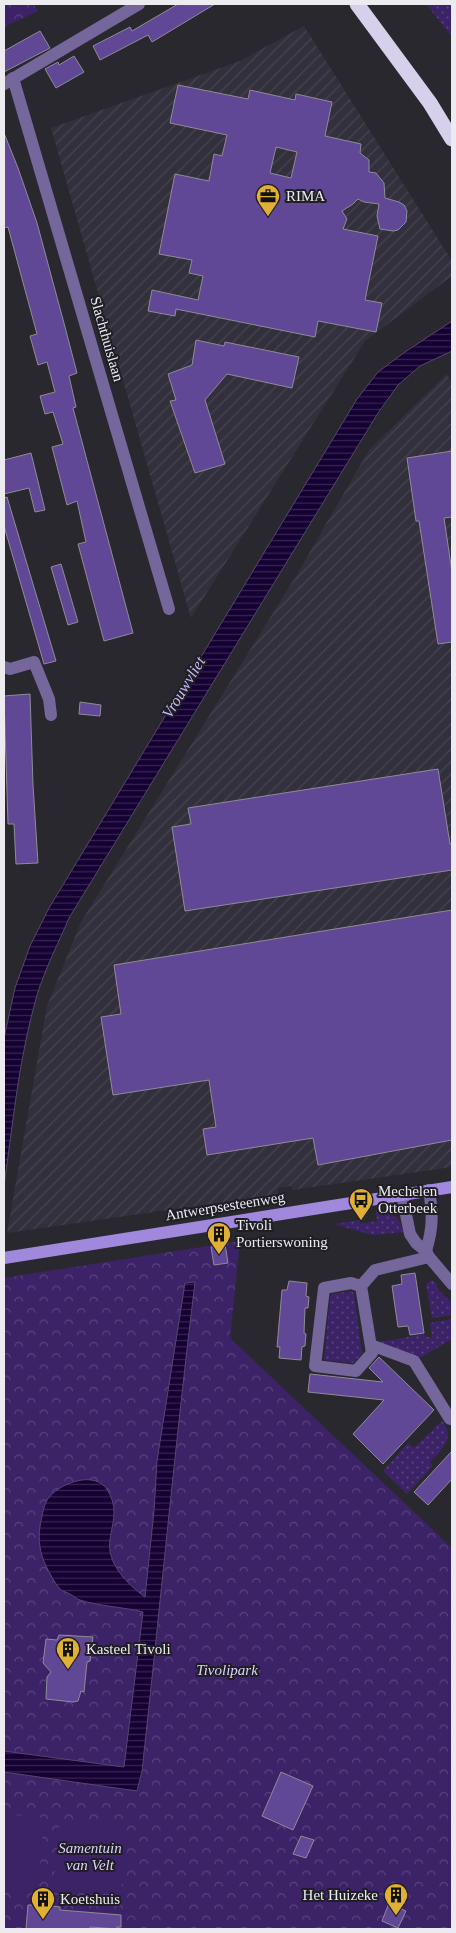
<svg xmlns="http://www.w3.org/2000/svg" width="456" height="1933" viewBox="0 0 456 1933" font-family="'Times New Roman',serif">
  <defs>
    <pattern id="industrial-furrows" width="10" height="10" patternUnits="userSpaceOnUse" patternTransform="scale(1.25)"><rect width="10" height="10" fill="#33303d"/><path d="M-1 1l2-2M0 10L10 0M9 11l2-2" fill="none" stroke="#474450"/></pattern>
    <pattern id="grass-dots" width="8" height="8" patternUnits="userSpaceOnUse" patternTransform="scale(1.25)"><rect width="8" height="8" fill="#3c2368"/><path d="M2 2h.1M6 6h.1" fill="none" stroke="#58437e" stroke-width="1.8" stroke-linecap="round"/></pattern>
    <pattern id="forest-crowns" width="20" height="18" patternUnits="userSpaceOnUse" patternTransform="scale(1.25)"><rect width="20" height="18" fill="#3c2368"/><path d="M2 6a3 3 0 1 1 6 0M12 15a3 3 0 1 1 6 0" fill="none" stroke="#58437e"/></pattern>
    <pattern id="water-rules" width="6" height="5" patternUnits="userSpaceOnUse" patternTransform="scale(1.25)"><rect width="6" height="5" fill="#150033"/><path d="M0 2.5h6" fill="none" stroke="#372551"/></pattern>
  </defs>
  <rect width="100%" height="100%" fill="#29282f"/>
  <g fill="url(#industrial-furrows)">
    <polygon points="304,26 452,261 452,276 365,341 191,618 51,128 240,61"/>
    <polygon points="447,374 452,383 452,1167 292,1190 291,1186 278,1188 278,1194 7,1233 47,1006 81,922 296,576 369,450"/>
  </g>
  <g fill="url(#grass-dots)">
    <polygon points="426,4 452,4 452,37"/>
    <path d="M376,1211C393,1210 399,1217 404,1232L372,1235L334,1224L360,1220L361,1224L377,1221Z"/>
    <polygon points="432,1280 438,1285 436,1287 452,1303 452,1315 432,1318 426,1284"/>
    <polygon points="351,1291 354,1293 362,1354 353,1363 324,1360 330,1297 332,1294"/>
    <polygon points="452,1319 452,1339 420,1358 380,1342 425,1334 425,1337 432,1337 430,1323"/>
    <path d="M442,1421C456,1437 442,1450 430,1462L433,1466L407,1494L383,1471L408,1443L414,1448Z"/>
  </g>
  <g fill="url(#forest-crowns)">
    <polygon points="4,4 33,4 38,11 4,27"/>
    <polygon points="240,1241 230,1338 452,1548 452,1929 4,1929 4,1278"/>
  </g>
  <g fill="#3c2368">
    <polygon points="4,1814 44,1818 38,1888 4,1885"/>
    <polygon points="60,1819 127,1825 121,1895 53,1889"/>
  </g>
  <g fill="url(#water-rules)" stroke="#56466c">
    <path d="M452,321V351L420,366L398,385L378,413L69,918C58,944 45,969 37,995C19,1057 13,1123 4,1186V1038L15,988L30,946L49,908L357,399L378,372L405,352Z"/>
    <path d="M195,1282C175,1445 160,1608 142,1771L137,1791L4,1772V1751L124,1767L143,1612C124,1607 97,1606 80,1600C76,1599 74,1596 70,1594C67,1592 63,1592 60,1589C54,1582 50,1574 46,1566C40,1554 38,1540 40,1526C42,1518 43,1507 47,1500C58,1483 96,1469 108,1491C118,1508 113,1521 110,1539C106,1563 127,1584 145,1597L154,1511L157,1461L185,1283Z"/>
  </g>
  <g fill="#614896" stroke="#8e8c95" fill-rule="evenodd">
    <polygon points="178,4 215,4 152,42 148,35 100,60 93,46 130,27 132,31"/>
    <polygon points="40,31 50,48 4,72 4,51"/>
    <polygon points="74,56 84,72 56,88 45,69 58,62 59,65"/>
    <path d="M178,85L248,99L250,90L295,100L296,94L332,102L325,136L361,144L360,153L369,160V172L376,173L384,183L385,198L399,202L404,205L407,211L406,222L398,230L393,231L380,229L377,216L379,204L364,202L358,199L353,204L342,211L347,219L343,229L378,236L365,300L382,303L376,332L318,321L315,337L176,309L175,316L148,311L152,290L198,300L203,276L189,273L192,260L159,254L175,174L209,181L214,154L222,156L227,135L170,123ZM276,147L297,152L291,178L270,173Z"/>
    <polygon points="4,133 18,168 37,223 65,327 77,373 69,376 76,407 73,408 133,633 104,641 78,544 86,542 77,501 67,505 52,447 63,444 53,412 45,414 40,396 55,392 47,362 38,365 30,336 37,334 8,227 4,228"/>
    <polygon points="196,340 224,346 225,342 299,357 292,388 227,374 205,400 225,464 195,473 170,401 176,400 168,374 192,365"/>
    <polygon points="452,451 452,517 444,518 452,572 452,642 438,644 419,521 416,521 407,458"/>
    <polygon points="31,453 45,510 35,512 29,488 4,494 4,460"/>
    <polygon points="7,497 56,661 44,664 4,526 4,498"/>
    <polygon points="61,564 78,622 68,625 51,567"/>
    <polygon points="30,694 33,785 38,863 16,864 14,824 8,824 4,696"/>
    <polygon points="80,702 101,705 100,716 79,714"/>
    <polygon points="438,769 450,844 452,844 452,870 185,911 172,827 191,824 188,808"/>
    <polygon points="452,910 452,1140 318,1165 313,1138 207,1155 203,1129 216,1127 209,1080 113,1095 101,1017 121,1014 114,965"/>
    <polygon points="225,1244 228,1263 214,1265 211,1247"/>
    <polygon points="415,1273 424,1333 410,1335 408,1326 398,1327 392,1286 402,1284 401,1275"/>
    <polygon points="289,1281 307,1283 306,1296 309,1297 308,1308 305,1308 304,1333 306,1334 305,1346 302,1347 301,1360 279,1358 280,1347 277,1347 282,1290 287,1290"/>
    <polygon points="379,1357 434,1410 383,1464 353,1434 384,1400 308,1392 310,1374 383,1382 369,1368"/>
    <polygon points="452,1451 452,1479 428,1505 414,1492"/>
    <polygon points="59,1635 93,1637 90,1661 87,1662 84,1692 81,1691 78,1701 73,1702 46,1699 47,1677 51,1672 43,1663 46,1639 57,1640"/>
    <polygon points="281,1772 313,1786 293,1830 262,1816"/>
    <polygon points="301,1836 314,1840 306,1858 293,1854"/>
    <polygon points="389,1903 406,1911 398,1928 382,1921"/>
    <polygon points="36,1904 60,1907 60,1910 121,1915 121,1927 117,1927 117,1929 90,1927 90,1929 26,1929 28,1905 36,1905"/>
  </g>
  <g fill="none" stroke-linecap="round" stroke-linejoin="round">
    <g stroke="#75669b" stroke-width="12">
      <polyline points="13,78 169,609"/>
      <polyline points="4,84 139,4"/>
      <polyline points="4,667 10,669 34,662 49,699 51,715"/>
      <polyline points="402,1195 410,1234 416,1243 426,1251 429,1257 452,1284"/>
      <path d="M426,1251C433,1228 433,1214 429,1190"/>
      <polyline points="361,1286 351,1283 324,1288 315,1366 356,1371 372,1353 361,1286 375,1270 429,1257"/>
      <polyline points="371,1345 414,1361 450,1419 452,1419"/>
    </g>
    <polyline stroke="#a088dd" stroke-width="12" points="4,1258 452,1187"/>
    <polyline stroke="#d6d0eb" stroke-width="15" points="357,4 430,103 452,139"/>
  </g>
  <defs>
    <g id="office-pin" transform="scale(1.25)"><path d="M0 17L-7.5 6A9.5 9.5 0 1 1 7.5 6Z" fill="#e0b034" stroke="#201e25"/><path d="M-6-3h4V-5.5h4V-3h4V5H-6ZM-1-4.5V-3h2v-1.5ZM-6 0V1H6V0Z" fill="#111"/></g>
    <g id="bus-pin" transform="scale(1.25)"><path d="M0 17L-7.5 6A9.5 9.5 0 1 1 7.5 6Z" fill="#e0b034" stroke="#201e25"/><path d="M-5-6H5V4H4V6H2V4H-2V6H-4V4H-5ZM-3.5-4V0h7V-4ZM-3.5 1.2v1.5H-2V1.2ZM2 1.2v1.5H3.5V1.2Z" fill="#111"/></g>
    <g id="building-pin" transform="scale(1.25)"><path d="M0 17L-7.5 6A9.5 9.5 0 1 1 7.5 6Z" fill="#e0b034" stroke="#201e25"/><path d="M-4-6H4V6H1V3H-1V6H-4ZM-2.5-4.3h1.7v1.8h-1.7ZM.8-4.3h1.7v1.8H.8ZM-2.5-1h1.7V.8h-1.7ZM.8-1h1.7V.8H.8Z" fill="#111"/></g>
  </defs>
  <g fill-rule="evenodd">
    <use href="#office-pin" x="268" y="196"/>
    <use href="#bus-pin" x="361" y="1200"/>
    <use href="#building-pin" x="219" y="1234"/>
    <use href="#building-pin" x="68" y="1649"/>
    <use href="#building-pin" x="396" y="1895"/>
    <use href="#building-pin" x="43" y="1899"/>
  </g>
  <g text-anchor="middle" stroke-width="4" stroke-linejoin="round" paint-order="stroke">
    <g font-size="15" fill="#ecebf0" stroke="#201e25" text-anchor="start">
      <text x="286" y="201">RIMA</text>
      <text x="378" y="1196">Mechelen<tspan x="378" dy="17">Otterbeek</tspan></text>
      <text x="236" y="1230">Tivoli<tspan x="236" dy="17">Portierswoning</tspan></text>
      <text x="86" y="1654">Kasteel Tivoli</text>
      <text x="378" y="1900" text-anchor="end">Het Huizeke</text>
      <text x="60" y="1904">Koetshuis</text>
    </g>
    <g font-size="15" fill="#ecebf0" stroke="#201e25">
      <text transform="translate(107 339) rotate(74)" y="5">Slachthuislaan</text>
      <text transform="translate(225 1206) rotate(-9)" y="5">Antwerpsesteenweg</text>
    </g>
    <g font-size="15" font-style="italic" fill="#ddd2fe" stroke="#201e25">
      <text x="227" y="1675">Tivolipark</text>
      <text x="90" y="1853">Samentuin<tspan x="90" dy="17">van Velt</tspan></text>
    </g>
    <g font-size="16" font-style="italic" fill="#c7b6f7" stroke="#201e25">
      <text transform="translate(183 687) rotate(-59)" y="6">Vrouwvliet</text>
    </g>
  </g>
  <rect width="456" height="1933" fill="none" stroke="#ecebf0" stroke-width="10"/>
</svg>
